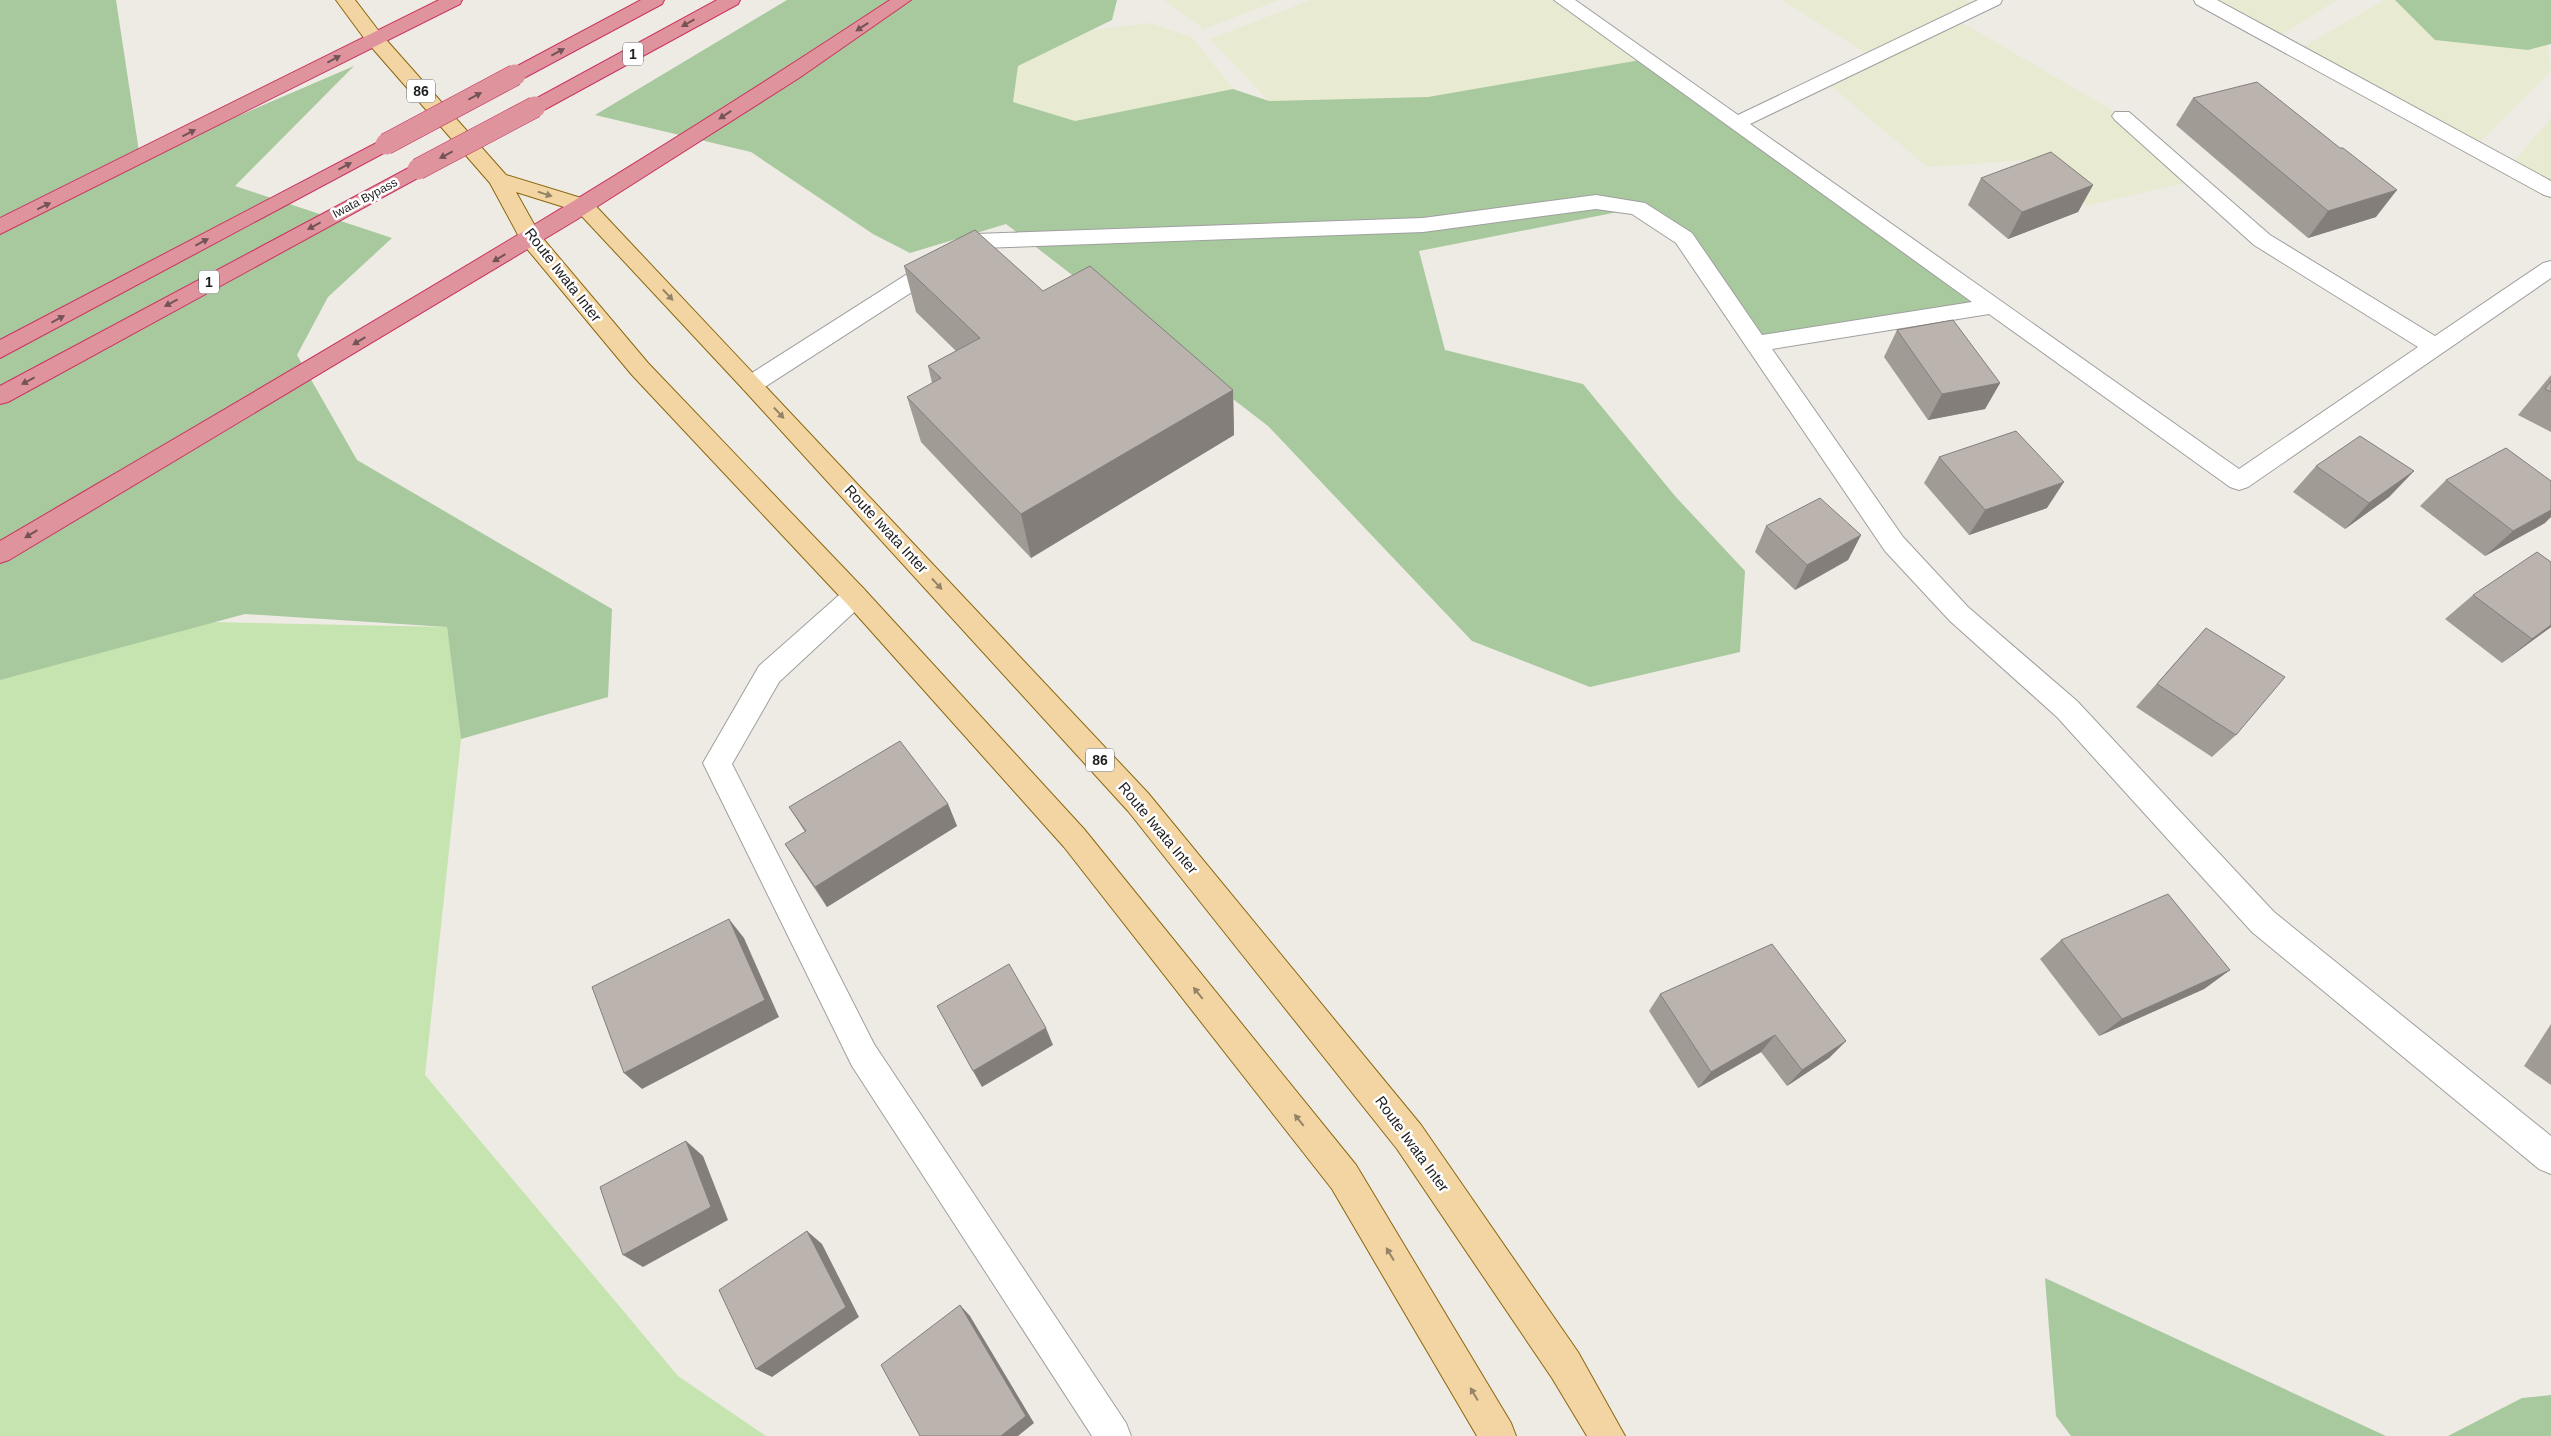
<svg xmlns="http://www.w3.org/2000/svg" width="2551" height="1436" viewBox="0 0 2551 1436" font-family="Helvetica,sans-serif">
  <rect width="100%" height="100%" fill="#eeebe5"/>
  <g fill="#e8ebd1">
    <polygon points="1164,0 1279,0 1204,29"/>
    <polygon points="1311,0 1563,0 1646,59 1428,97 1269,101 1210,39"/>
    <polygon points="1782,0 1966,0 1978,7 1956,19 2122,116 2196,180 2087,206 2045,159 1927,167 1824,80 1872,57"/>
    <polygon points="2203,0 2337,0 2275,39"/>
    <polygon points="2384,0 2395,0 2436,40 2547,45 2551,71 2474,148 2296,51"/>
    <polygon points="1149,23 1192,37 1233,89 1075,121 1013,102 1018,66 1092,30"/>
    <polygon points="2551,118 2551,190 2509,167"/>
  </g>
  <polygon fill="#c6e4af" points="212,622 447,627 461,739 425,1075 678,1376 766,1436 0,1436 0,678"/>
  <g fill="#a8c99d">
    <polygon points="0,0 116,0 140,158 354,66 235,186 392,238 328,297 297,355 357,460 612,609 608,697 461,739 447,627 245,614 0,680"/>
    <polygon points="787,0 1117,0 1112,20 1018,66 1013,102 1075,121 1233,89 1269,101 1428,97 1646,59 1993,306 1756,344 1684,238 1638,208 1419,251 1445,350 1583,384 1675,496 1745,571 1740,652 1590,687 1472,641 1268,426 1006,224 910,253 873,234 751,152 595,115"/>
    <polygon points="2395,0 2551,0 2551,44 2528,50 2435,40"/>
    <polygon points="2045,1278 2386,1436 2071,1436 2056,1416"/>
    <polygon points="2551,1395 2551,1436 2448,1436 2522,1398"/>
  </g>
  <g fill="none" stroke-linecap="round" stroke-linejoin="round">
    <g stroke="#9f9f9f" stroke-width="2">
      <g id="minor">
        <polygon points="1554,0 1575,0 1738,115 1978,0 2002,0 2000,4 1750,124 2239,469 2418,347 2254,245 2115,120 2112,116 2115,112 2129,112 2270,235 2435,336 2543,263 2551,261 2551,278 2248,487 2239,490 2230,487 1989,314 1772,349 1903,537 1968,607 2077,701 2274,912 2551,1136 2551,1174 2539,1169 2252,932 2057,717 1950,621 1885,551 1676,243 1632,214 1596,209 1423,232 980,248 760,390 752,392 744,390 740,384 744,378 967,236 975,234 1423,218 1596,195 1645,203 1692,233 1762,335 1972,302"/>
        <polygon points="2194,0 2217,0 2551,181 2551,197 2544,195 2196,4"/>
        <polygon points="855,586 864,589 868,596 864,603 779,682 732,764 874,1044 1126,1423 1131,1436 1092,1436 852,1066 703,763 759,666 846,589"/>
      </g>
    </g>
    <g stroke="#8a670d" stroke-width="2">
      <polygon id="major" points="336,0 355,0 381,34 506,175 591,201 1148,793 1421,1125 1578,1352 1625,1436 1587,1436 1552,1378 1397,1149 1128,811 744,390 577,211 516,192 540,235 648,363 864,589 1084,829 1356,1165 1511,1423 1516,1436 1477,1436 1332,1189 1064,847 846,603 632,375 523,244 490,183 367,42"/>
    </g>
    <g stroke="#ca3460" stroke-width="2">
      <g id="highway">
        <polygon points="439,0 462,0 460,4 0,234 0,218"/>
        <polygon points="641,0 664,0 662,4 522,79 508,79 505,75 508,71"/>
        <polygon points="717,0 740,0 738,4 542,111 528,111 525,107 528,103"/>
        <path d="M890,0H911L799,78L576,220L9,560L0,563V541C300,365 600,192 890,0Z"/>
        <polygon points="386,138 393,140 396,144 393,148 0,358 0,340"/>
        <polygon points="418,163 425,164 428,169 425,174 8,402 0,404 0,386"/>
      </g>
    </g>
    <use href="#minor" fill="#fff" fill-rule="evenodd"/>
    <use href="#major" fill="#f3d5a4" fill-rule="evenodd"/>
    <use href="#highway" fill="#de939d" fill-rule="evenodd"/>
    <g stroke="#ca3460" stroke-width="22" stroke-linecap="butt">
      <g id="highway-bridge">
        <polyline points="386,144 515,75"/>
        <polyline points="418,169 535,107"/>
      </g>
    </g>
    <use href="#highway-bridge" stroke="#de939d" stroke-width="21"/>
  </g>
  <g fill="#a19b96">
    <polygon points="2193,98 2340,148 2376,217 2308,238 2176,125"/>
    <polygon points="1981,178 2093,185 2078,212 2008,239 1968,205"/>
    <polygon points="904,266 1043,291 1233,390 1234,435 1031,558 921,442 907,397 932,383 928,366 956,351 916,312"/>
    <polygon points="1897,330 2000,383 1985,409 1928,420 1884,357"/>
    <polygon points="2551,375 2551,432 2518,415"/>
    <polygon points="1939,457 2047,508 1969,535 1924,483"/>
    <polygon points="2316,466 2414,471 2389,497 2345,529 2293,492"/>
    <polygon points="2446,480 2545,523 2485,556 2420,506"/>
    <polygon points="1766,526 1861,535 1848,560 1795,590 1755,552"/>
    <polygon points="2551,562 2551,627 2502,663 2445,619 2473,595"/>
    <polygon points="2206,628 2236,735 2212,757 2136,707"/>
    <polygon points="948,804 957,826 827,907 798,864 785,844 805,832 789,807"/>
    <polygon points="2061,940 2230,970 2204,989 2099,1036 2040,959"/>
    <polygon points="1660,994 1846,1041 1829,1058 1787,1086 1761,1052 1698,1088 1649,1011"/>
    <polygon points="2551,1024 2551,1085 2524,1066"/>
  </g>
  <g fill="#837e7a">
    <polygon points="2093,185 2078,212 2008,239 2022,212"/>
    <polygon points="2397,190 2376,217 2308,238 2328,211"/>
    <polygon points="2000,383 1985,409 1928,420 1942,394"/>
    <polygon points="1233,390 1234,435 1031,558 1021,514"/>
    <polygon points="2414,471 2389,497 2345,529 2369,503"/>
    <polygon points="2064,482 2047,508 1969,535 1985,510"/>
    <polygon points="2551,510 2551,517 2545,523 2485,556 2513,531"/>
    <polygon points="1861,535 1848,560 1795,590 1807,565"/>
    <polygon points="2551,625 2551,627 2502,663 2532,639"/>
    <polygon points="948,804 957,826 827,907 815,887"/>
    <polygon points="729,919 744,938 779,1017 642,1089 624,1073"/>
    <polygon points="2230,970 2204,989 2099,1036 2122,1019"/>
    <polygon points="1046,1028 1053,1045 982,1087 973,1071"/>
    <polygon points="1775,1035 1761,1052 1698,1088 1711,1072"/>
    <polygon points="1846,1041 1829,1058 1787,1086 1802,1070"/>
    <polygon points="686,1141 703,1156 728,1220 643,1267 623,1255"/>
    <polygon points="807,1231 822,1244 859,1317 772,1377 756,1369"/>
    <polygon points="960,1305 970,1316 1034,1423 1018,1436 1001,1436"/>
  </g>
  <g fill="#bbb4ae" stroke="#837e7a">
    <polygon points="2257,82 2340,148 2343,148 2397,190 2328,211 2193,98"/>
    <polygon points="2051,152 2093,185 2022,212 1981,178"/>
    <polygon points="975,230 1043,291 1090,266 1233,390 1021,514 907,397 941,378 928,366 980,338 904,266"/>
    <polygon points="1953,320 2000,383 1942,394 1897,330"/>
    <polygon points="2551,381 2551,392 2545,389"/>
    <polygon points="2016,431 2064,482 1985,510 1939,457"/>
    <polygon points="2360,436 2414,471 2369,503 2316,466"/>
    <polygon points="2506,448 2551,481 2551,510 2513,531 2446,480"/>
    <polygon points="1820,498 1861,535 1807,565 1766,526"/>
    <polygon points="2537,552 2551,562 2551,625 2532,639 2473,595"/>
    <polygon points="2206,628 2285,677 2236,735 2157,684"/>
    <polygon points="900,741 948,804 815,887 785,844 806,831 789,807"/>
    <polygon points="2168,894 2230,970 2122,1019 2061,940"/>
    <polygon points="729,919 765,1000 624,1073 592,987"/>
    <polygon points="1772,944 1846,1041 1802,1070 1775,1035 1711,1072 1660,994"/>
    <polygon points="1009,964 1046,1028 973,1071 937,1006"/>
    <polygon points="686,1141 711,1207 623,1255 600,1187"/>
    <polygon points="807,1231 846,1307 756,1369 719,1290"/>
    <polygon points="960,1305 1026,1416 1001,1436 920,1436 881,1365"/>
  </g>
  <defs><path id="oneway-solid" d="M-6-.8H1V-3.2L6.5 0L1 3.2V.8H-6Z" transform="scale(1.25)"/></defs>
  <g fill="#745357">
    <use href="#oneway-solid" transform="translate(688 23) rotate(151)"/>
    <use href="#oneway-solid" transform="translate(862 27) rotate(146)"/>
    <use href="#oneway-solid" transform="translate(558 52) rotate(-28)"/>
    <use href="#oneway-solid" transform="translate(334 59) rotate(-28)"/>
    <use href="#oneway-solid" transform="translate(475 96) rotate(-28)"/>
    <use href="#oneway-solid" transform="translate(725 115) rotate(147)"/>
    <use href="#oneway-solid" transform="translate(189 133) rotate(-27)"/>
    <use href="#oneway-solid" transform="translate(446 155) rotate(152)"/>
    <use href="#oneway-solid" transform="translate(345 166) rotate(-28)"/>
    <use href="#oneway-solid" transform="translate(44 206) rotate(-26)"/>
    <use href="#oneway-solid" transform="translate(314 226) rotate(152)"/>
    <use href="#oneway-solid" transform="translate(202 242) rotate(-28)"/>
    <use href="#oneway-solid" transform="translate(499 258) rotate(149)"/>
    <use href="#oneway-solid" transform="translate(171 303) rotate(152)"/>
    <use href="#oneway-solid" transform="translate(58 319) rotate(-28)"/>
    <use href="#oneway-solid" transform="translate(359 341) rotate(149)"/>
    <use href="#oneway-solid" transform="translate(28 381) rotate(152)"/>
    <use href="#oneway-solid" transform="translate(31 534) rotate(149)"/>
  </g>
  <g fill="#938368">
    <use href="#oneway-solid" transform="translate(545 194) rotate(17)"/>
    <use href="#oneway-solid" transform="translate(668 295) rotate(47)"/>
    <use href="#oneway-solid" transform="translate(779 413) rotate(47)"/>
    <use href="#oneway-solid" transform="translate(937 584) rotate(47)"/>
    <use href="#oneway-solid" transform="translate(1198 993) rotate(-129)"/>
    <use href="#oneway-solid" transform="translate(1299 1120) rotate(-129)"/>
    <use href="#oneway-solid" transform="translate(1390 1254) rotate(-121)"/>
    <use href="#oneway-solid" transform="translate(1474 1394) rotate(-121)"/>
  </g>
  <g text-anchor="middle" stroke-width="5" stroke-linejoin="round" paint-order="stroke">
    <g font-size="12" fill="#1e1e1e" stroke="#fff">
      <text transform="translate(365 198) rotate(-28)" y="4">Iwata Bypass</text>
    </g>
    <g fill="#fff" stroke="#626262" stroke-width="1">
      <rect x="623" y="42.5" width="20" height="23" rx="4"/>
      <rect x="407" y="79.5" width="28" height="23" rx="4"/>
      <rect x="199" y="270.5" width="20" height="23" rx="4"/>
      <rect x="1086" y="748.5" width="28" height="23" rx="4"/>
    </g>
    <g font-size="14" font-weight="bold" fill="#1e1e1e">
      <text x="633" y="59">1</text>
      <text x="421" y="96">86</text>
      <text x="209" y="287">1</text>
      <text x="1100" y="765">86</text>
    </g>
    <g font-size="15" fill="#1e1e1e" stroke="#fff">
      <text transform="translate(563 275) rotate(52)" y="5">Route Iwata Inter</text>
      <text transform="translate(886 529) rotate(47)" y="5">Route Iwata Inter</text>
      <text transform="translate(1158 828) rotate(50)" y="5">Route Iwata Inter</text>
      <text transform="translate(1412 1144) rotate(54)" y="5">Route Iwata Inter</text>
    </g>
  </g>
</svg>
